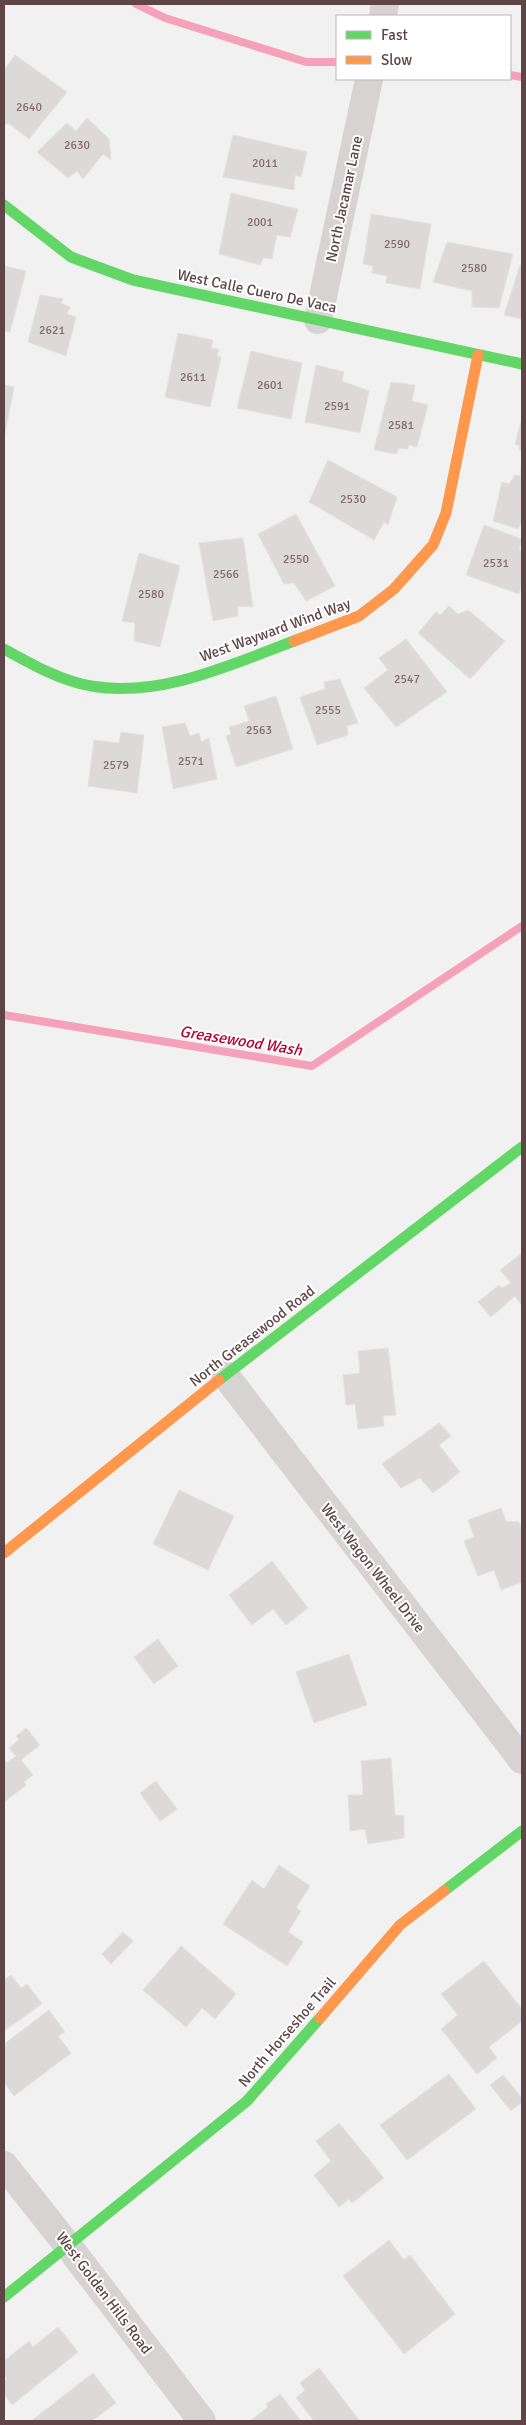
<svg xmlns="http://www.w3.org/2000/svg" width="526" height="2425" viewBox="0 0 526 2425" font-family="Signika,sans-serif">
  <rect width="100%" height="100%" fill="#f0f1f0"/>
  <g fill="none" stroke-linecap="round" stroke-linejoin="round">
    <g stroke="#f5a1bc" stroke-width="8">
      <polyline points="136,4 165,18 306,62 337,62"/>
      <polyline points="510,75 522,77"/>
      <polyline points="4,1015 312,1066 522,926"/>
    </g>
  </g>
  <g fill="#dcd9d8" stroke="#e3e2e1">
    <polygon points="15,55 67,92 29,139 8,123 4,126 4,70"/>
    <polygon points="87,118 109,139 111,160 103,154 83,179 77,171 68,178 37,152 67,123 76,131"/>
    <polygon points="233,135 307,152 301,177 295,175 294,190 223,177"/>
    <polygon points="231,193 298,209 290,237 277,235 272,259 263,258 260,265 219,254"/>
    <polygon points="371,214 431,224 420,289 386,283 387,276 372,273 373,266 363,264"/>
    <polygon points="447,242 513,254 499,308 472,307 472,291 433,282"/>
    <polygon points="520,265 522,266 522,319 504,315"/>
    <polygon points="4,266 26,271 10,332 4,331"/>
    <polygon points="40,295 63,299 61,303 70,307 67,314 76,317 66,356 28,342"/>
    <polygon points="178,333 213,340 211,348 219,349 217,356 221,357 210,407 165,397"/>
    <polygon points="251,351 302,363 291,419 237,408"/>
    <polygon points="316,365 344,372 342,381 369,391 360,433 305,422"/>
    <polygon points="391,382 415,385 412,401 428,405 417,447 409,445 408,449 399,448 396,454 374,450"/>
    <polygon points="4,385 14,387 4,439"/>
    <polygon points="521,421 522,422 522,451 519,450 520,446 515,444"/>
    <polygon points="328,460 397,497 388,525 384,522 374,540 309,502"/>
    <polygon points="521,467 522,521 518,529 493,521 502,482 509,484 515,475 521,476"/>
    <polygon points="296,514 335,586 306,601 294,583 284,584 258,534"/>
    <polygon points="484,525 522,539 519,550 522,551 522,583 519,594 466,575"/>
    <polygon points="243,538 253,607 238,606 238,616 213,621 199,543"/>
    <polygon points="139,553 180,566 160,647 134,641 135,623 122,621"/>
    <polygon points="449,606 458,614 468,610 505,641 470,679 418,633 436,612 440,615"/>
    <polygon points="406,639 447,692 396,727 364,688 388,670 379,658"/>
    <polygon points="340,679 358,723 347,726 348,735 317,745 300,697 325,689 324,682"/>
    <polygon points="276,696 293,749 236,767 226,736 231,734 229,727 249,721 244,706"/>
    <polygon points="185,723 190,736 199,733 201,742 209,738 217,779 173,789 162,727"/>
    <polygon points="121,732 144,735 137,793 88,786 94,740 119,743"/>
    <polygon points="522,1253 522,1306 515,1296 491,1317 478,1302 499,1285 502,1288 511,1283 500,1270"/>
    <polygon points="388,1348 396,1415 383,1416 384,1426 358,1429 355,1404 346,1405 343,1375 360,1373 358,1351"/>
    <polygon points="439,1423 451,1436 439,1445 460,1472 433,1493 420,1478 401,1488 382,1464"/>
    <polygon points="179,1490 234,1516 208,1570 153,1544"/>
    <polygon points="501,1508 506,1521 519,1522 522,1529 522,1582 501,1590 494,1570 478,1576 464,1541 474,1537 468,1520"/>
    <polygon points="272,1561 308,1608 286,1625 273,1609 252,1625 229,1595"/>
    <polygon points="158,1639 178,1666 154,1684 134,1657"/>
    <polygon points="349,1654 367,1705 314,1723 296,1672"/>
    <polygon points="26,1728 40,1745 21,1760 33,1775 24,1782 26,1785 4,1802 4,1759 7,1763 16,1756 9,1748 19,1740 16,1736"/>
    <polygon points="391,1758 395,1815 404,1816 404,1838 368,1844 365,1829 350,1831 348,1795 363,1795 361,1761"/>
    <polygon points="156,1781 177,1809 160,1821 140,1793"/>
    <polygon points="279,1865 310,1886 296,1908 301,1911 288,1932 303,1942 287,1966 223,1924 252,1880 264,1889"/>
    <polygon points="123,1932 133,1941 111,1964 102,1954"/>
    <polygon points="181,1946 236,1994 215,2019 202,2008 186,2027 143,1990"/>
    <polygon points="484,1961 522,2009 522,2021 489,2047 497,2058 477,2074 441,2029 458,2015 441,1994"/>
    <polygon points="11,1975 21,1988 27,1984 42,2004 4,2031 4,1980"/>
    <polygon points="49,2010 65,2032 58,2036 71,2053 14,2096 4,2082 4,2044"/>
    <polygon points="449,2074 476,2109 407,2160 380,2125"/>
    <polygon points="503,2075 522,2098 522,2102 511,2111 490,2085"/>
    <polygon points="339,2123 384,2178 352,2203 349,2199 339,2207 314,2175 331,2161 316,2141"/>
    <polygon points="389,2240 404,2260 410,2255 455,2314 404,2354 343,2276"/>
    <polygon points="58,2327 78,2352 12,2405 4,2394 4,2381 7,2379 4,2375 4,2361 29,2341 33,2347"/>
    <polygon points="319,2368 359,2420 357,2421 314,2421 296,2398 305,2390 300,2383"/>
    <polygon points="93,2373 116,2403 92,2421 31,2421"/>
    <polygon points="280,2394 301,2421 250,2421 268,2407 266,2404"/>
  </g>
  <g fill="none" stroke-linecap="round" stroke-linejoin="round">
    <g stroke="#d8d3d3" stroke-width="28">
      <polyline points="383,16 385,4"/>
      <polyline points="318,320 369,79"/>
      <polyline points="225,1375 522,1760"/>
      <polyline points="4,2165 69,2247 202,2421"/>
    </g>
    <g stroke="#63d668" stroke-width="11">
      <polyline points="4,205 71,257 133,280 522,364"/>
      <path d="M4,649C31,664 61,681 91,686C160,698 230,665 294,641"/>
      <polyline points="219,1380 522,1147"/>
      <polyline points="444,1891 522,1831"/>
      <polyline points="4,2297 247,2101 320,2018"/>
    </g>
    <g stroke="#ff974d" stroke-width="11">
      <polyline points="294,641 359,616 394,589 433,545 446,513 478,355"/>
      <polyline points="4,1553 219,1380"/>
      <polyline points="320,2018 400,1925 444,1891"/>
    </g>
  </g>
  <g text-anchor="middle" stroke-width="4" stroke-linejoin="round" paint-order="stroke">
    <g font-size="12" fill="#806c6c">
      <text x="29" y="111">2640</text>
      <text x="77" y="149">2630</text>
      <text x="265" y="167">2011</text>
      <text x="260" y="226">2001</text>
      <text x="397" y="248">2590</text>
      <text x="474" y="272">2580</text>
      <text x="52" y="334">2621</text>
      <text x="193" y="381">2611</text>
      <text x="270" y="389">2601</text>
      <text x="337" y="410">2591</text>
      <text x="401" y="429">2581</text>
      <text x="353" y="503">2530</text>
      <text x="296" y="563">2550</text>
      <text x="496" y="567">2531</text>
      <text x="226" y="578">2566</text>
      <text x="151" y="598">2580</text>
      <text x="407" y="683">2547</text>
      <text x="328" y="714">2555</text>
      <text x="259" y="734">2563</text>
      <text x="191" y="765">2571</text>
      <text x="116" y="769">2579</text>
    </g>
    <g font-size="15" fill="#5f4546" stroke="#fff">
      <text transform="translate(344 199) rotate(-78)" y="5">North Jacamar Lane</text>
      <text transform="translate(257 291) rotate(12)" y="5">West Calle Cuero De Vaca</text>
      <text transform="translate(275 630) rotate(-20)" y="5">West Wayward Wind Way</text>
      <text transform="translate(252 1336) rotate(-38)" y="5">North Greasewood Road</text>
      <text transform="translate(373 1568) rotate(52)" y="5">West Wagon Wheel Drive</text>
      <text transform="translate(287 2032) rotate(-49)" y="5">North Horseshoe Trail</text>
      <text transform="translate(104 2293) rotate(53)" y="5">West Golden Hills Road</text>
    </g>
    <g font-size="16" font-style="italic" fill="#b60038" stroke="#fff">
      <text transform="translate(241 1040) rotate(9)" y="6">Greasewood Wash</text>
    </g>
  </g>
  <rect width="526" height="2425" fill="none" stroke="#5f4546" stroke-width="10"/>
  <rect x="336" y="15" width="175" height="65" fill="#ffffff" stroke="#bfb5b5"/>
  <rect x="346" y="31" width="25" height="8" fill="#63d668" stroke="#bfb5b5"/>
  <text x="381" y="40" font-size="15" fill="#5f4546">Fast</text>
  <rect x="346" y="56" width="25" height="8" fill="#ff974d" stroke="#bfb5b5"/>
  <text x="381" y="65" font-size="15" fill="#5f4546">Slow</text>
</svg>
